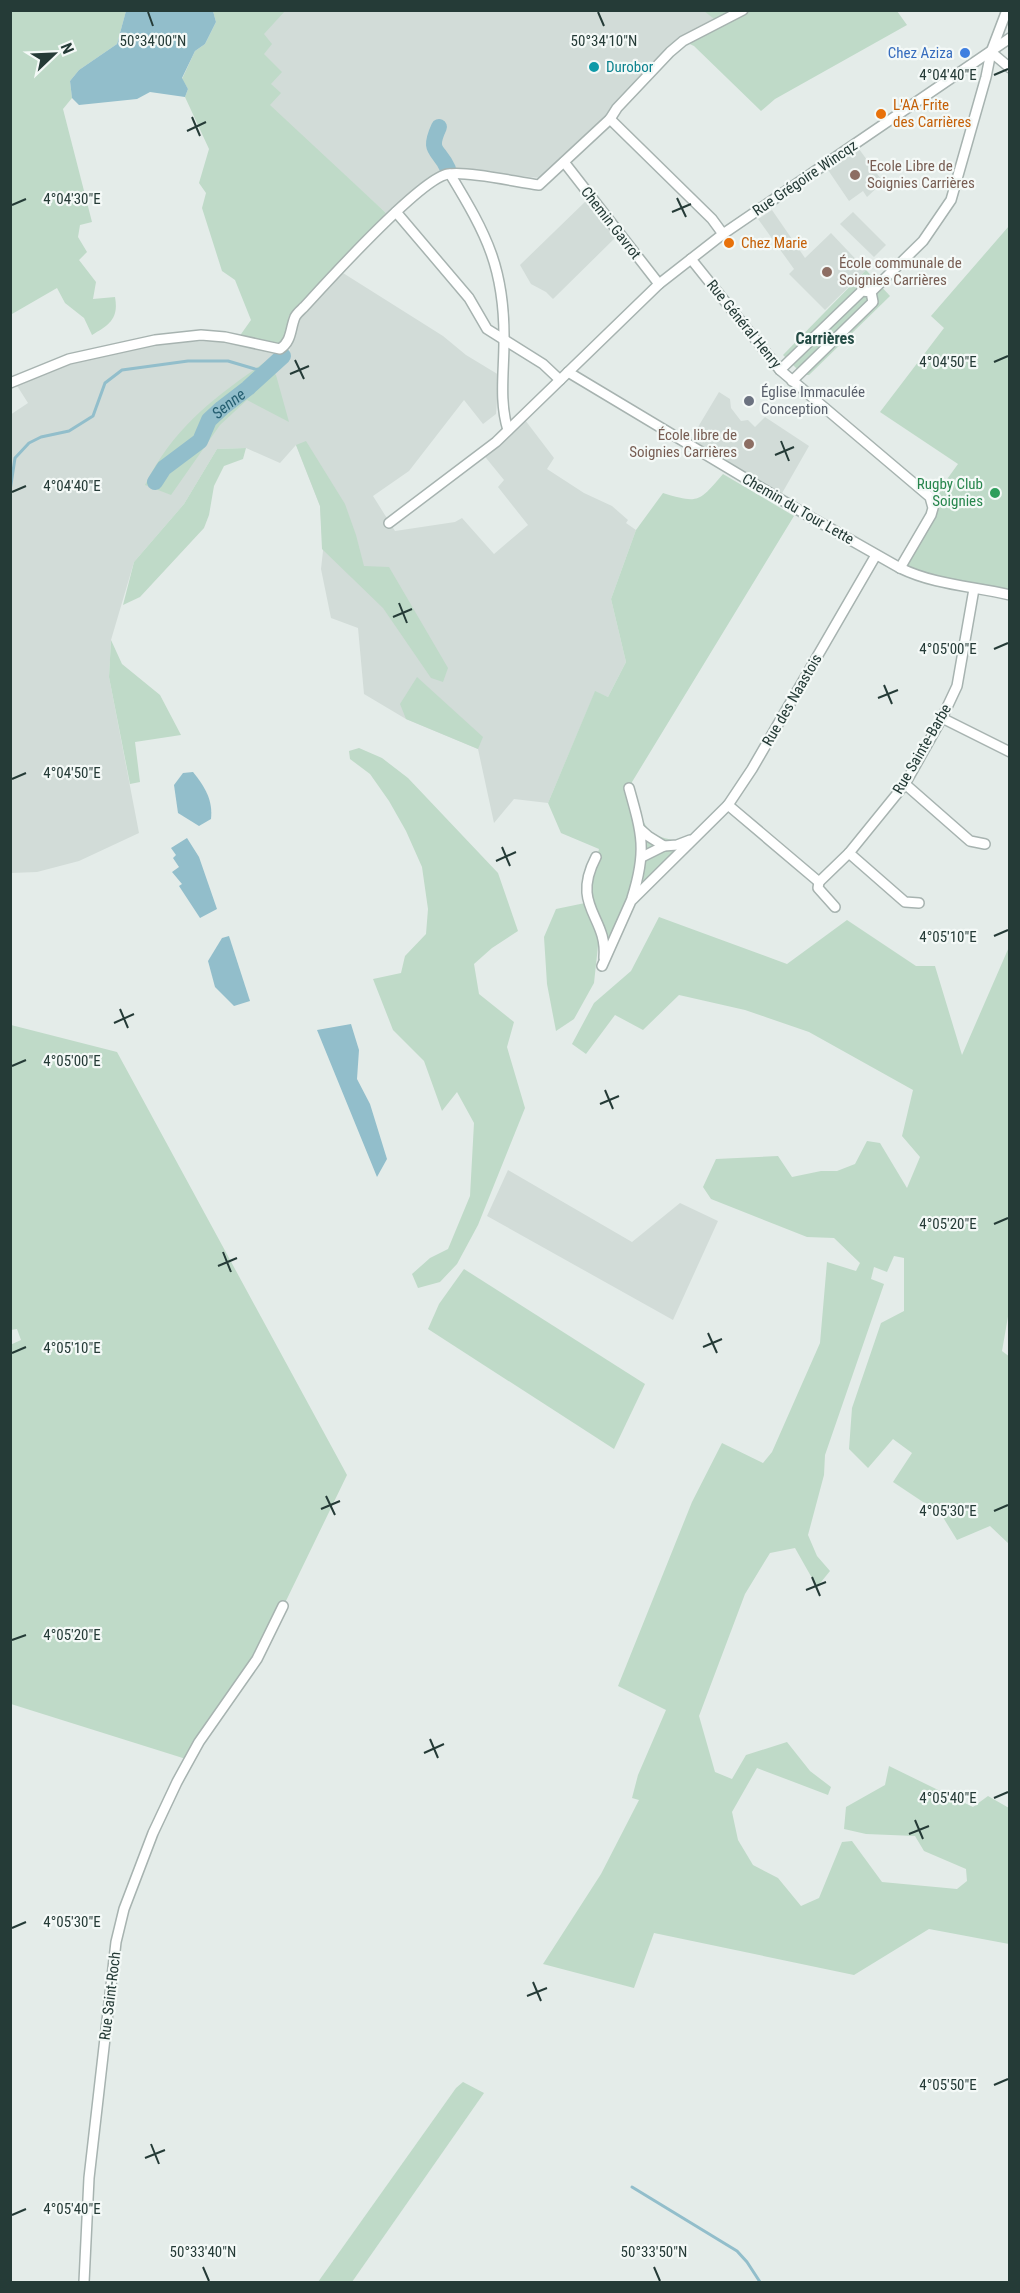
<svg xmlns="http://www.w3.org/2000/svg" width="1020" height="2293" viewBox="0 0 1020 2293" font-family="'Roboto Condensed',sans-serif">
  <rect width="100%" height="100%" fill="#e4ece9"/>
  <g fill="#d2dcd8">
    <polygon points="704,10 719,22 683,41 591,133 540,178 443,168 386,213 268,106 262,34 269,11"/>
    <polygon points="859,149 883,182 867,197 863,191 849,201 828,170"/>
    <polygon points="588,199 617,236 553,299 546,292 531,284 520,265"/>
    <polygon points="772,210 805,258 831,233 866,270 825,310 789,274 794,269 758,219"/>
    <polygon points="853,212 886,245 874,257 840,224"/>
    <polygon points="343,273 443,336 466,355 499,375 496,414 483,424 464,400 409,471 373,496 395,531 455,522 462,518 494,554 528,525 498,487 504,480 482,453 522,416 554,458 547,469 584,493 612,506 628,520 626,523 636,530 611,599 626,662 608,697 595,692 548,803 514,799 494,823 478,749 406,719 364,694 358,628 331,618 321,569 323,551 320,506 296,445 280,463 246,448 217,449 184,504 134,562 111,640 109,677 139,833 79,861 37,872 11,873 10,415 28,403 14,381 46,366 137,347 173,342 224,341 279,354 289,352 301,313"/>
    <polygon points="719,392 730,399 731,408 741,421 748,420 755,427 765,417 809,446 781,495 689,442"/>
    <polygon points="508,1170 632,1242 680,1203 718,1221 673,1320 487,1216"/>
  </g>
  <g fill="#bfdac8">
    <path d="M11,11H126L117,44L79,70L70,81L72,98L63,109L92,222L80,225L78,237L87,252L79,260L96,282L93,299L115,297C119,319 109,325 92,335L84,318L65,303L57,288L12,314L11,319Z"/>
    <polygon points="213,11 285,11 264,34 272,44 264,54 282,72 271,84 281,93 270,105 386,213 289,316 285,338 279,345 239,337 251,320 235,280 222,271 202,208 206,193 199,183 209,149 185,97 188,89 182,79 195,51 205,44 216,22"/>
    <polygon points="704,11 897,11 907,25 775,99 761,111 694,46 683,41 718,22"/>
    <polygon points="1009,226 1009,595 900,568 929,517 932,500 958,464 880,412 944,328 931,316"/>
    <polygon points="866,270 890,296 809,375 803,375 783,355"/>
    <path d="M265,362L276,375L289,422L247,400L220,425L171,495L145,485C174,427 214,398 265,362Z"/>
    <polygon points="306,441 345,504 356,535 364,566 389,567 448,668 443,682 431,678 383,608 322,549 320,506 296,445"/>
    <polygon points="246,448 243,459 224,466 214,486 209,515 204,528 140,597 123,605 134,562 184,504 217,449"/>
    <path d="M723,474L794,516L632,782C644,828 641,837 692,843L633,905L607,959L598,946L594,983L574,1019L556,1031L547,984L544,937L556,909L585,903L599,849L561,833L548,803L595,691L608,697L626,662L611,599L636,530L663,493C699,504 699,502 723,474Z"/>
    <polygon points="111,640 122,664 160,695 181,735 135,742 140,782 130,784 109,677"/>
    <polygon points="417,677 483,737 478,749 406,719 400,704"/>
    <polygon points="359,748 382,758 408,778 498,873 518,931 492,948 474,964 479,994 514,1022 507,1047 525,1108 478,1225 457,1264 440,1282 418,1288 412,1274 430,1258 448,1249 470,1196 474,1123 457,1092 442,1111 424,1061 393,1030 373,979 401,973 405,956 426,934 428,909 422,867 406,831 389,801 370,774 350,759 349,751"/>
    <polygon points="659,917 787,964 847,920 916,966 935,966 962,1055 1009,947 1010,1305 1002,1351 1010,1357 1009,1544 990,1526 957,1540 941,1514 893,1482 912,1453 893,1439 868,1468 849,1449 852,1408 881,1323 904,1311 904,1258 894,1256 887,1272 874,1267 871,1279 884,1284 825,1455 824,1475 808,1535 817,1556 830,1571 817,1587 795,1548 770,1553 745,1594 699,1716 715,1772 732,1779 746,1755 787,1742 810,1771 831,1787 828,1795 757,1768 732,1812 738,1840 753,1865 778,1878 801,1906 819,1898 842,1842 852,1841 882,1882 957,1889 967,1881 966,1869 924,1851 915,1836 866,1834 844,1829 846,1807 885,1785 889,1766 973,1807 988,1796 1009,1808 1009,1944 929,1929 854,1975 654,1933 634,1988 543,1964 601,1874 639,1800 632,1798 638,1775 666,1710 618,1686 692,1502 722,1443 763,1463 772,1452 820,1343 827,1262 856,1271 860,1263 834,1238 807,1237 711,1199 703,1187 716,1159 778,1156 792,1177 821,1171 837,1171 855,1164 867,1141 880,1143 907,1188 920,1157 902,1136 913,1090 809,1032 745,1010 679,995 643,1030 615,1015 586,1054 572,1044 594,1003 631,971"/>
    <polygon points="11,1025 117,1052 347,1475 268,1638 186,1759 11,1704 10,1345 21,1340 17,1329 11,1330"/>
    <polygon points="464,1269 645,1384 614,1449 428,1329 439,1304"/>
    <polygon points="463,2082 484,2093 352,2282 318,2282 456,2088"/>
  </g>
  <g fill="#92becb">
    <polygon points="126,11 213,11 216,22 205,44 195,51 182,78 188,89 185,97 150,92 137,99 79,105 72,98 70,81 79,70 117,44"/>
    <path d="M193,772C205,787 213,800 211,819L199,826L178,813L174,785L183,773Z"/>
    <polygon points="187,838 199,857 217,909 200,918 179,886 182,884 172,872 179,867 173,858 176,855 171,848"/>
    <polygon points="229,936 250,1001 234,1006 215,987 208,961 222,938"/>
    <polygon points="351,1024 359,1050 357,1079 370,1104 387,1159 377,1177 317,1030"/>
  </g>
  <g fill="none" stroke-linecap="round" stroke-linejoin="round">
    <g stroke="#92becb" stroke-width="3">
      <polyline points="10,491 15,458 29,443 41,437 69,431 93,416 105,383 122,370 188,361 228,361 255,369 269,370"/>
      <polyline points="632,2187 737,2251 747,2262 760,2282"/>
    </g>
    <g stroke="#92becb" stroke-width="16">
      <path d="M439,127C427,153 439,148 448,169"/>
      <path id="s1" d="M155,482L164,468L200,441L209,420L222,408L248,388L283,356"/>
    </g>
    <g stroke="#a7b3b0" stroke-width="12">
      <g id="street">
        <polyline points="991,52 1010,68"/>
        <polyline points="610,119 712,219 723,234"/>
        <polyline points="564,162 659,284"/>
        <path d="M450,174C487,235 505,269 504,342C504,371 499,402 508,430"/>
        <polyline points="396,212 469,298 487,329 543,364 560,380"/>
        <polyline points="691,259 780,370 930,497 933,508 931,515 900,568"/>
        <polyline points="871,292 923,241 951,200 986,77 991,52 1007,10"/>
        <polyline points="780,370 862,291 871,292 873,302 792,381"/>
        <path d="M568,372L805,514L900,568C935,585 972,586 1010,595"/>
        <path d="M10,383L69,359L155,340L201,335L225,337L280,349C292,341 290,329 295,317C297,313 301,310 304,307C327,282 421,178 448,174C469,171 516,182 539,185L610,119L617,108L670,52L683,41L743,10"/>
        <polyline points="389,523 496,442 659,284 723,234 1010,38"/>
        <polyline points="942,718 1010,752"/>
        <polyline points="905,784 970,841 985,844"/>
        <path d="M629,788C642,834 647,851 632,898"/>
        <polyline points="728,805 819,882 849,853 905,784 942,718 957,686 974,589"/>
        <polyline points="640,829 648,836 664,846"/>
        <polyline points="849,853 905,902 919,903"/>
        <path d="M596,857C570,907 608,916 604,958"/>
        <polyline points="642,857 664,846 677,845 690,840"/>
        <polyline points="819,882 818,888 835,907"/>
        <polyline points="602,966 631,901 728,805 752,769 876,555"/>
        <polyline points="84,2282 89,2178 116,1942 124,1909 153,1833 177,1782 199,1742 257,1659 283,1606"/>
      </g>
    </g>
    <use href="#street" stroke="#fff" stroke-width="9"/>
  </g>
  <path fill="none" stroke="#253b37" stroke-width="2" d="M148,12L153,26M598,12L604,26M994,75L1008,69M192,117L200,136M187,131L206,122M677,198L686,217M12,205L26,199M672,212L691,204M295,360L304,379M994,362L1008,356M290,374L309,366M781,441L789,461M775,455L794,447M12,492L26,486M399,603L407,623M393,617L412,609M994,649L1008,643M884,685L892,704M878,698L898,690M12,779L26,773M502,847L510,866M496,861L516,852M994,936L1008,930M120,1009L128,1028M114,1023L134,1014M12,1066L26,1060M605,1090L613,1109M600,1104L619,1096M994,1224L1008,1218M223,1252L231,1272M218,1266L237,1258M708,1333L717,1353M703,1347L722,1339M12,1353L26,1347M326,1496L335,1515M321,1509L340,1501M994,1511L1008,1505M812,1577L820,1596M806,1590L826,1582M12,1640L26,1635M430,1739L438,1758M424,1753L444,1744M994,1798L1008,1792M915,1820L923,1839M909,1834L929,1826M12,1928L26,1922M533,1982L541,2001M527,1996L547,1988M994,2085L1008,2079M151,2144L159,2164M145,2158L165,2150M12,2215L26,2209M203,2267L209,2281M654,2267L660,2281"/>
  <circle fill="#3f7fe0" stroke="#f4f9f7" stroke-width="2" cx="965" cy="53" r="6"/>
  <circle fill="#0f9aa8" stroke="#f4f9f7" stroke-width="2" cx="594" cy="67" r="6"/>
  <g fill="#e8710a" stroke="#f4f9f7" stroke-width="2">
    <circle cx="881" cy="114" r="6"/>
    <circle cx="729" cy="243" r="6"/>
  </g>
  <g fill="#8d6e63" stroke="#f4f9f7" stroke-width="2">
    <circle cx="855" cy="175" r="6"/>
    <circle cx="827" cy="272" r="6"/>
    <circle cx="749" cy="444" r="6"/>
  </g>
  <circle fill="#6b7280" stroke="#f4f9f7" stroke-width="2" cx="749" cy="401" r="6"/>
  <circle fill="#2e9e5b" stroke="#f4f9f7" stroke-width="2" cx="995" cy="493" r="6"/>
  <g text-anchor="middle" stroke-width="4.5" stroke-linejoin="round" paint-order="stroke">
    <g font-size="15" fill="#366cbe" stroke="#f4f9f7" text-anchor="end">
      <text x="953" y="58">Chez Aziza</text>
    </g>
    <g font-size="15" fill="#0d838f" stroke="#f4f9f7" text-anchor="start">
      <text x="606" y="72">Durobor</text>
    </g>
    <g font-size="15" fill="#c56008" stroke="#f4f9f7" text-anchor="start">
      <text x="893" y="110">L'AA Frite<tspan x="893" dy="17">des Carrières</tspan></text>
      <text x="741" y="248">Chez Marie</text>
    </g>
    <g font-size="15" fill="#785e54" stroke="#f4f9f7" text-anchor="start">
      <text x="867" y="171">'Ecole Libre de<tspan x="867" dy="17">Soignies Carrières</tspan></text>
      <text x="839" y="268">École communale de<tspan x="839" dy="17">Soignies Carrières</tspan></text>
      <text x="737" y="440" text-anchor="end">École libre de<tspan x="737" dy="17">Soignies Carrières</tspan></text>
    </g>
    <g font-size="15" fill="#253b37" stroke="#f4f9f7">
      <text transform="translate(805 178) rotate(-34)" y="5">Rue Grégoire Wincqz</text>
      <text transform="translate(611 223) rotate(52)" y="5">Chemin Gavrot</text>
      <text transform="translate(744 324) rotate(51)" y="5">Rue Général Henry</text>
      <text transform="translate(798 509) rotate(30)" y="5">Chemin du Tour Lette</text>
      <text transform="translate(792 700) rotate(-60)" y="5">Rue des Naastois</text>
      <text transform="translate(922 749) rotate(-60)" y="5">Rue Sainte-Barbe</text>
      <text transform="translate(110 1996) rotate(-83)" y="5">Rue Saint-Roch</text>
    </g>
    <g font-size="15" fill="#5b616d" stroke="#f4f9f7" text-anchor="start">
      <text x="761" y="397">Église Immaculée<tspan x="761" dy="17">Conception</tspan></text>
    </g>
    <g font-size="15" fill="#27864d" stroke="#f4f9f7" text-anchor="end">
      <text x="983" y="489">Rugby Club<tspan x="983" dy="17">Soignies</tspan></text>
    </g>
    <g font-size="16" font-weight="bold" fill="#234b44" stroke="#f4f9f7">
      <text x="825" y="344">Carrières</text>
    </g>
    <g font-size="16" font-style="italic" fill="#255f71" stroke="#f4f9f7">
      <text dy="6" stroke="none"><textPath href="#s1" startOffset="110">Senne</textPath></text>
    </g>
  </g>
  <g font-size="15" text-anchor="middle" fill="#253b37" stroke="#f4f9f7" stroke-width="4.5" stroke-linejoin="round" paint-order="stroke">
    <text x="153" y="46">50°34'00"N</text>
    <text x="604" y="46">50°34'10"N</text>
    <text x="948" y="80">4°04'40"E</text>
    <text x="72" y="204">4°04'30"E</text>
    <text x="948" y="367">4°04'50"E</text>
    <text x="72" y="491">4°04'40"E</text>
    <text x="948" y="654">4°05'00"E</text>
    <text x="72" y="778">4°04'50"E</text>
    <text x="948" y="942">4°05'10"E</text>
    <text x="72" y="1066">4°05'00"E</text>
    <text x="948" y="1229">4°05'20"E</text>
    <text x="72" y="1353">4°05'10"E</text>
    <text x="948" y="1516">4°05'30"E</text>
    <text x="72" y="1640">4°05'20"E</text>
    <text x="948" y="1803">4°05'40"E</text>
    <text x="72" y="1927">4°05'30"E</text>
    <text x="948" y="2090">4°05'50"E</text>
    <text x="72" y="2214">4°05'40"E</text>
    <text x="203" y="2257">50°33'40"N</text>
    <text x="654" y="2257">50°33'50"N</text>
  </g>
  <rect width="1020" height="2293" fill="none" stroke="#253b37" stroke-width="24"/>
  <g transform="translate(54 54) rotate(67)" stroke="#f4f9f7" stroke-width="4.5" paint-order="stroke">
  <path d="M0-4.5L10 22L0 15L-10 22Z" fill="#253b37"/>
  <text y="-9" font-size="16" font-weight="bold" text-anchor="middle" fill="#253b37">N</text>
  </g>
</svg>
